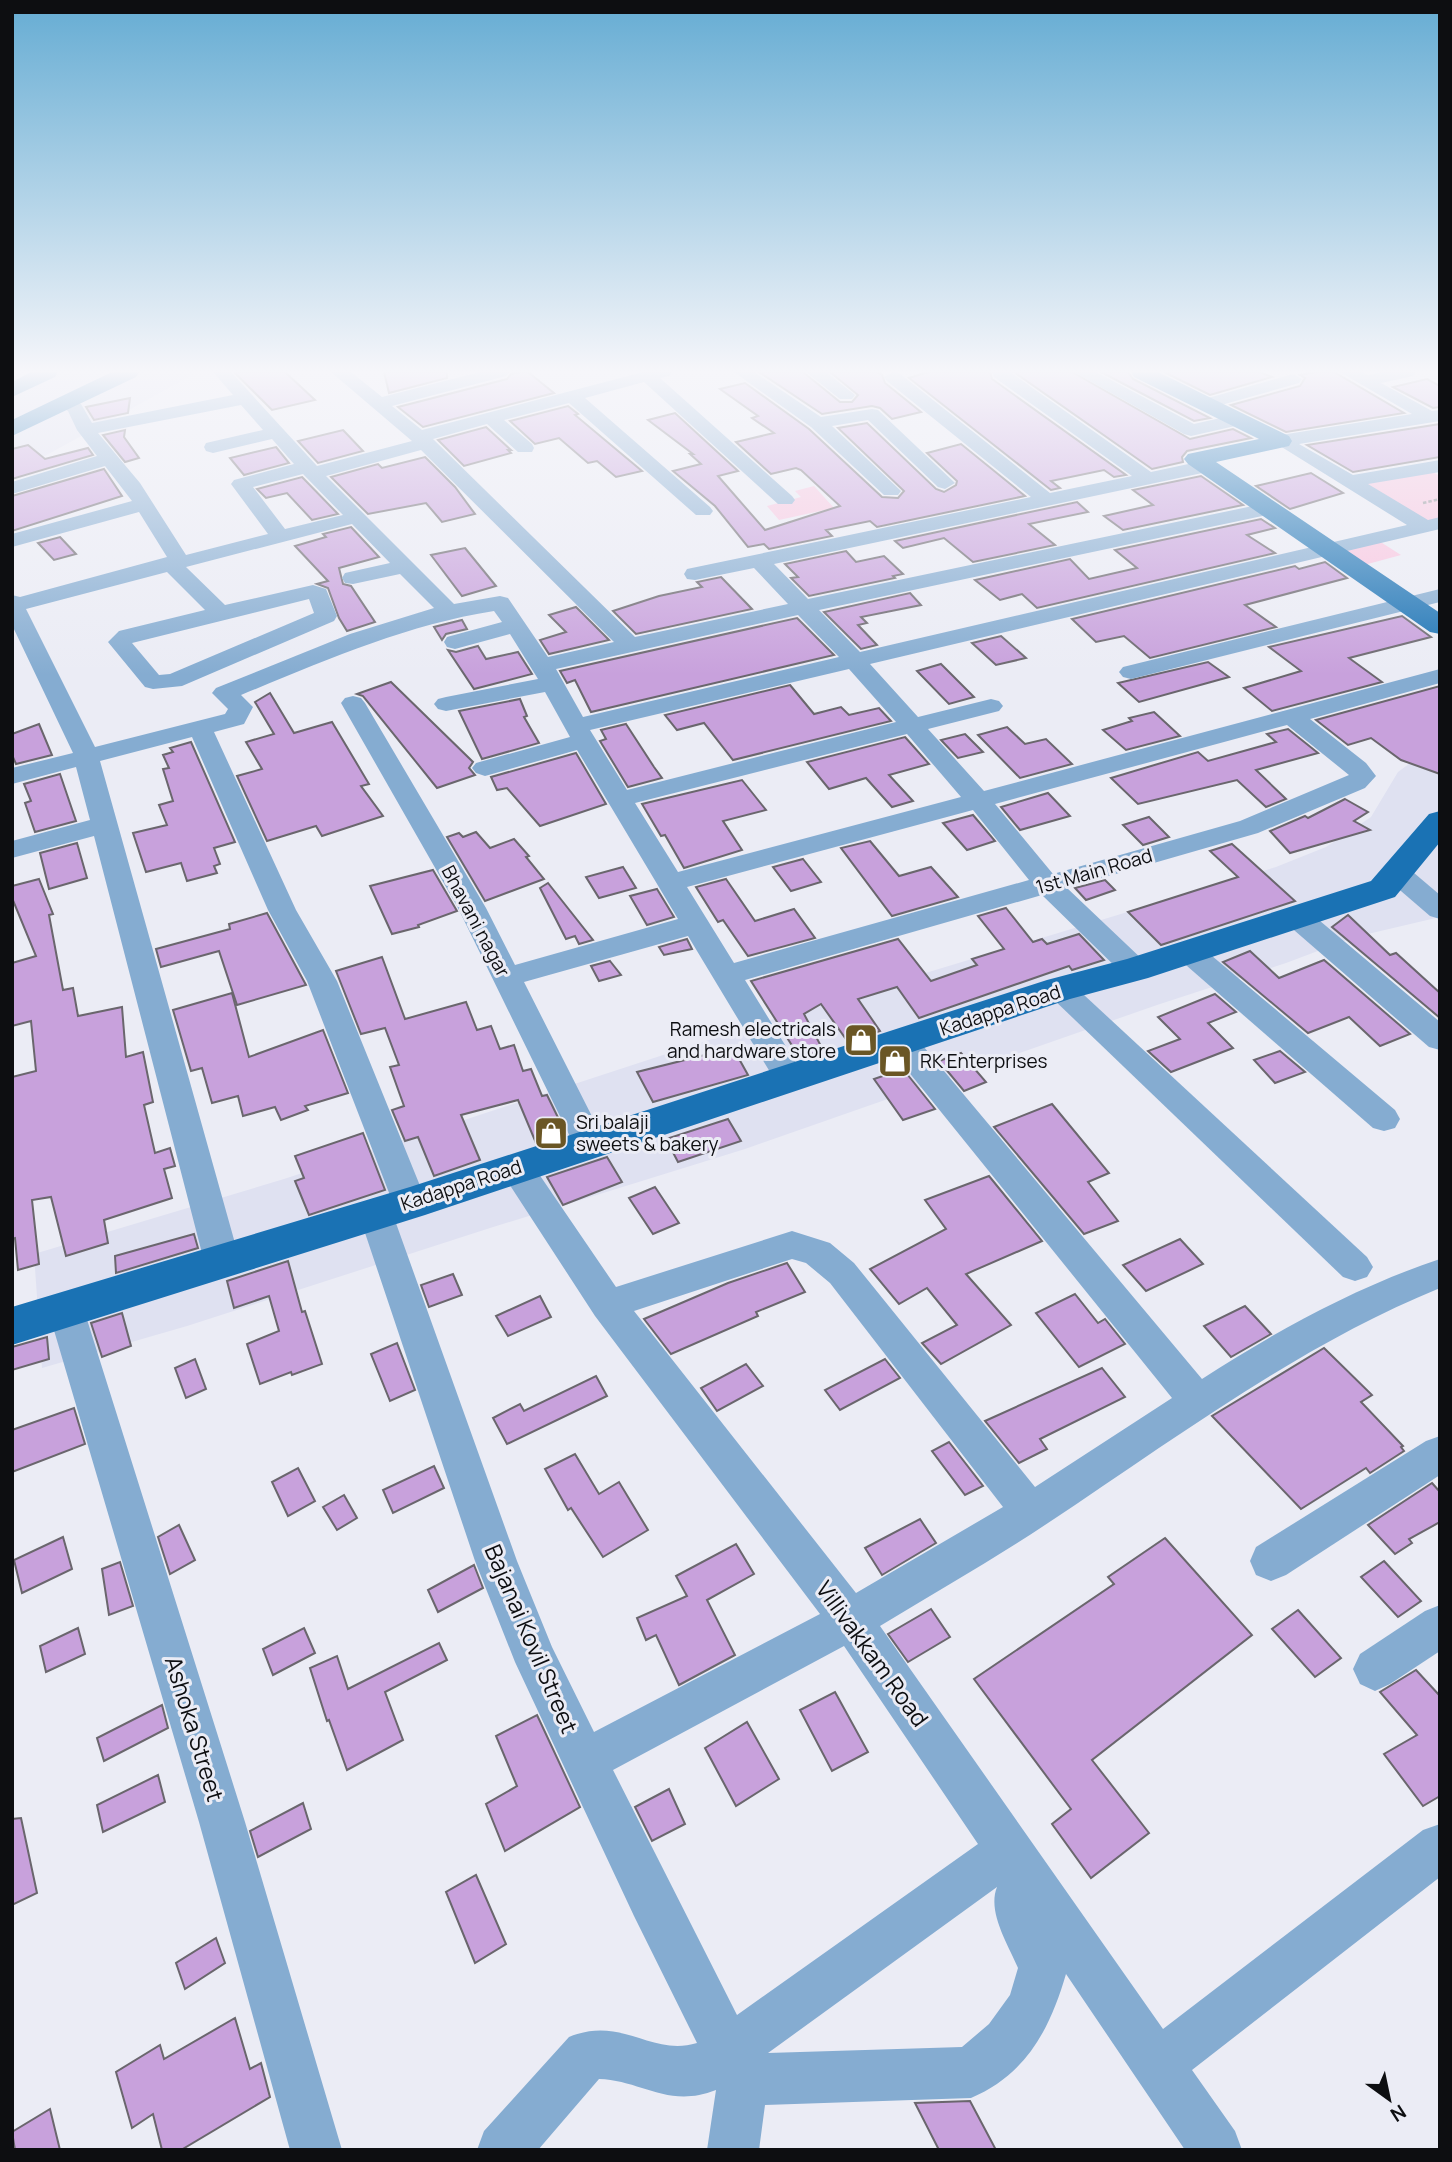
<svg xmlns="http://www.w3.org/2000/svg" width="1452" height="2162" viewBox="0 0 1452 2162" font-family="Manrope,sans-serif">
  <rect width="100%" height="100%" fill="#ebecf5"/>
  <g fill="#dfe1f1">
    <polygon points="12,372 198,372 12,474"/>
    <polygon points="1440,741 1440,917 1355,937 1286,963 1157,1005 745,1149 490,1228 187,1326 42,1368 34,1254 284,1179 767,1021 1276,867 1326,847 1371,817 1398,772"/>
  </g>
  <g fill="#f9c3de">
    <polygon points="1431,471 1440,476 1440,519 1426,522 1359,483"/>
    <polygon points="814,486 834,508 779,520 767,506 801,497 795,491"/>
    <polygon points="1379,541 1401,555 1364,565 1344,550"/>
  </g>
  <g fill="#c8a1dc" stroke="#6a666d" stroke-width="2">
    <polygon points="234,372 285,372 315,400 272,410"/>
    <polygon points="384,372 447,372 447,378 389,393"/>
    <polygon points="520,372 528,372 554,393 423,427 398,407 507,379 511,374"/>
    <polygon points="759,372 803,372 840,402 852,402 858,395 830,372 877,372 882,375 885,383 921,412 892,419 880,408 872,406 822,414"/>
    <polygon points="928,372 990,372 992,379 1126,475 1114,477 1104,470 1051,481 1060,488 1051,490 909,378"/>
    <polygon points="1014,372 1072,372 1190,439 1233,429 1251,438 1187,451 1182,457 1183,462 1152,469"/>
    <polygon points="1101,372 1128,372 1133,379 1210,418 1194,421"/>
    <polygon points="1164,372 1260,372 1272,377 1210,395"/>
    <polygon points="1315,372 1334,372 1404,413 1286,432 1231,405 1300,386 1305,378 1300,375"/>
    <polygon points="1427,379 1440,386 1440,407 1433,408 1393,387"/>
    <polygon points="745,383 809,429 882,497 898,498 904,491 838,428 867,423 936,489 944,492 956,485 957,481 927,453 961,444 1025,496 877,527 870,521 826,530 832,536 769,549 764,544 748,547 715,506 673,471 701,464 690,454 693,454 648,420 675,413 738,471 718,476 765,530 840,506 801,470 796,468 771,474 736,442 774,433 752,418 758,416 720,389"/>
    <polygon points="130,398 128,413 94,420 86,407"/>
    <polygon points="568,406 578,414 575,415 642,471 616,477 597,461 588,463 559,438 535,444 510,421"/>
    <polygon points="1440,424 1440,457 1353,472 1307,445"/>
    <polygon points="486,427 511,450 508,450 511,453 464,466 438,440"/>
    <polygon points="125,430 124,437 139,458 125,462 103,435"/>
    <polygon points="343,430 363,451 318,463 298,441"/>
    <polygon points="28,445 45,459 88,448 93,455 12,479 12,449"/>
    <polygon points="276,447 289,463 244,475 230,458"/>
    <polygon points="425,457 455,487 475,514 442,522 426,503 368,514 331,477 378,464 382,468"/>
    <polygon points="104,469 122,496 12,531 12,496"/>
    <polygon points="1311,473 1343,493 1290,509 1256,486"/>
    <polygon points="1201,476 1243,505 1123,530 1104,516 1153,505 1133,490"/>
    <polygon points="302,477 338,514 312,520 287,493 266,498 257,489"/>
    <polygon points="1077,502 1088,512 1029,524 1055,545 973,562 944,538 903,548 895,541"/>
    <polygon points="1261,519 1275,528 1247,535 1275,553 1037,608 1022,594 1000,600 975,580 1070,559 1089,579 1137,568 1115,550"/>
    <polygon points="351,527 379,557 339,568 343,584 351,586 375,622 347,631 339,618 328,588 317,584 328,581 295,546 326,537 323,534"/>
    <polygon points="60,537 76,554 54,560 38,543"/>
    <polygon points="465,548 496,586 462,596 431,555"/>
    <polygon points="846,551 856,562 884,556 903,574 893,576 895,578 809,596 791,578 798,577 785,564"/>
    <polygon points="1325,562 1347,578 1245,605 1276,627 1150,658 1124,636 1096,642 1072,619 1295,566 1299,569"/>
    <polygon points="721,577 752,609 636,634 613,611 659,596 702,587 697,582"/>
    <polygon points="910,593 921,605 861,617 867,623 858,625 877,645 861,649 824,612"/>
    <polygon points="576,607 609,640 549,654 540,640 566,632 549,615"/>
    <polygon points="1402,616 1431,637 1349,658 1382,682 1272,711 1244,688 1301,671 1269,647"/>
    <polygon points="797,618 834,655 591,712 575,680 567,683 560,671"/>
    <polygon points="462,620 467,629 446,634 442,640 434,627"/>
    <polygon points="1001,636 1026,658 996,665 972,643"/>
    <polygon points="478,646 486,659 518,652 532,674 474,689 448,650 456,652"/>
    <polygon points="1208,662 1229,677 1139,702 1118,683"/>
    <polygon points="941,664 974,697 949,704 917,671"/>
    <polygon points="391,682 473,762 469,768 475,775 437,788 363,696 357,694"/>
    <polygon points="790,685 814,714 841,707 849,715 879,708 891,721 733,760 704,723 677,730 665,715"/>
    <polygon points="1440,686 1440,774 1401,760 1371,738 1348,745 1316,720"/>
    <polygon points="270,693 294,733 332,722 369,784 361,786 383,816 322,836 316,826 267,841 237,776 262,769 246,742 274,734 255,702"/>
    <polygon points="520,699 527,716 524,717 539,743 482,759 459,711"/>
    <polygon points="1154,712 1180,736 1126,750 1103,730 1132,721 1129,718"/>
    <polygon points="39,724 52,755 16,764 12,755 12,734"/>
    <polygon points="626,724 654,767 662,778 628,787 600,741 606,739 601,730"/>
    <polygon points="1007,727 1025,744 1046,739 1072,764 1020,778 978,735"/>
    <polygon points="1288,729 1318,753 1256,770 1286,799 1266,807 1237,780 1138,804 1111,778 1198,752 1208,761 1276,742 1267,734"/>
    <polygon points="965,734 983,752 958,758 941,740"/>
    <polygon points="905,737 929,764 889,775 913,801 892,807 866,778 829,789 807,762"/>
    <polygon points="191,742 235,842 214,848 220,864 214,866 217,873 187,881 181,863 146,872 133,833 167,825 159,805 173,801 163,769 169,768 163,755 173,752 170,748"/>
    <polygon points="576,753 606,804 540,826 507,788 497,790 491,777"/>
    <polygon points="60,774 76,821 35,832 25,803 31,801 24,784"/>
    <polygon points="742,780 766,810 723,821 742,850 684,868 665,835 661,836 642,804"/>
    <polygon points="1048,793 1070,816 1020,830 1001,807"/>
    <polygon points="1345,799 1368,812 1354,821 1370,830 1290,853 1270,831 1305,816 1308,818"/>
    <polygon points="973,815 995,841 967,850 943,823"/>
    <polygon points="1149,817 1169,837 1143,845 1123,825"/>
    <polygon points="476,832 490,848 514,839 529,856 526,857 544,879 485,901 447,837 459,833 463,837"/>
    <polygon points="870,841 899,876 931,867 958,897 892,916 841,848"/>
    <polygon points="77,843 87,878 49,889 40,853"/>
    <polygon points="1232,844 1295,901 1161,945 1128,912 1238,877 1210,851"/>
    <polygon points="803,859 821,882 791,891 773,867"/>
    <polygon points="623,867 636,888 599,898 586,877"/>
    <polygon points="433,870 457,911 418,925 419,927 392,934 370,886"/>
    <polygon points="39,879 53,914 49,915 63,990 73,988 78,1016 122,1007 126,1057 143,1052 153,1102 144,1105 155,1153 170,1148 175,1166 164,1169 172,1198 104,1220 108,1243 66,1256 51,1197 32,1200 39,1264 18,1270 15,1238 12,1239 12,1077 36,1071 31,1021 12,1026 12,963 36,956 12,898 12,886"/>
    <polygon points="726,879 755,921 794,909 815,938 748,956 723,920 718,922 696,887"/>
    <polygon points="1105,880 1115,890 1086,900 1075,888"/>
    <polygon points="548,883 593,940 579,944 575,936 566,939 540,888"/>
    <polygon points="657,889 674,917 647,925 630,896"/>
    <polygon points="1006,908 1033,942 1042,939 1047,944 1079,934 1104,960 1072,970 1069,966 919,1018 897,987 858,999 880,1031 848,1042 821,1004 804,1014 823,1050 800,1058 751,981 898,939 931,981 977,965 972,959 1004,949 978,916"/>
    <polygon points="267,913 306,985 237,1005 219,951 161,967 156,949 230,929 229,924"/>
    <polygon points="1348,915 1390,955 1396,953 1440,993 1440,1018 1332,927"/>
    <polygon points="687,939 692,949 664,955 659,947"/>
    <polygon points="1250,951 1279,978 1324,960 1410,1034 1380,1046 1349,1017 1308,1033 1223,962"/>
    <polygon points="382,957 405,1019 466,1002 477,1030 491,1026 500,1049 514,1045 523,1071 531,1069 542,1096 547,1095 566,1134 536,1143 518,1100 461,1115 480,1160 434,1176 418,1137 405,1141 392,1110 404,1106 390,1067 399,1065 385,1028 361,1034 336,971"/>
    <polygon points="610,961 621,975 599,981 591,966"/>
    <polygon points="232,993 249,1057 323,1030 348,1093 305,1106 308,1110 281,1120 275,1107 243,1116 238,1096 212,1103 202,1068 191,1071 173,1010"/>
    <polygon points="1215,994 1236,1012 1208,1023 1233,1048 1171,1072 1148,1051 1180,1039 1158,1017"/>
    <polygon points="733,1048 748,1075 653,1102 637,1072"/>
    <polygon points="1280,1051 1305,1072 1275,1083 1254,1060"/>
    <polygon points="961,1053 986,1082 964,1091 939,1061"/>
    <polygon points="903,1069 935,1109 903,1120 874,1079"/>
    <polygon points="1052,1104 1109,1173 1088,1182 1118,1221 1084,1234 994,1127"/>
    <polygon points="728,1119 741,1141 678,1162 666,1139"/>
    <polygon points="363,1133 385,1190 309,1215 295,1181 304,1178 295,1156"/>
    <polygon points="607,1157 622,1182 563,1205 547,1177"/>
    <polygon points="989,1176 1042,1241 966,1274 1011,1325 941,1364 922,1343 957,1325 927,1288 899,1304 870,1269 946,1229 925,1200"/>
    <polygon points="655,1187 679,1223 653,1234 629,1198"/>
    <polygon points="194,1234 198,1248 116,1273 115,1256"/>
    <polygon points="1180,1239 1203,1264 1146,1291 1123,1265"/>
    <polygon points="288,1261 302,1312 305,1311 322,1364 292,1375 291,1372 260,1384 247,1344 279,1331 269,1296 234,1308 227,1281"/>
    <polygon points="787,1263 805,1292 756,1312 758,1316 671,1354 644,1319 728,1283"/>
    <polygon points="453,1274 462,1295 429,1307 421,1285"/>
    <polygon points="1075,1294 1098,1323 1105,1319 1125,1344 1079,1367 1036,1313"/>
    <polygon points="540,1296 551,1317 508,1336 496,1316"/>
    <polygon points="1245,1306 1271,1334 1231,1357 1204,1326"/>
    <polygon points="122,1313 131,1346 102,1357 91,1323"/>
    <polygon points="47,1337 49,1359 12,1370 12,1347"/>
    <polygon points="397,1343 415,1390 390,1401 371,1354"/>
    <polygon points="1324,1348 1372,1395 1361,1402 1403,1446 1401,1447 1404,1451 1370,1473 1366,1468 1301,1509 1212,1416"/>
    <polygon points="195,1359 206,1389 186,1398 175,1368"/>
    <polygon points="885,1359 900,1378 840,1410 825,1390"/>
    <polygon points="746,1364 763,1386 717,1411 701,1388"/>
    <polygon points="1102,1368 1125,1397 1040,1439 1047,1449 1019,1463 985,1421"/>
    <polygon points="596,1376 607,1396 507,1444 493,1418 520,1404 524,1411"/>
    <polygon points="74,1408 85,1444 12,1472 12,1430"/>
    <polygon points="949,1442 983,1486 965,1495 932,1451"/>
    <polygon points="575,1454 599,1494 619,1482 648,1530 603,1557 571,1508 568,1510 545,1469"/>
    <polygon points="434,1466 444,1488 393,1513 383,1490"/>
    <polygon points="298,1468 315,1501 288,1516 272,1482"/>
    <polygon points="1432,1483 1440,1492 1440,1522 1409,1539 1412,1543 1395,1554 1368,1525"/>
    <polygon points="344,1495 357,1518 337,1530 323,1507"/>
    <polygon points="920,1519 936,1543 882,1575 865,1548"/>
    <polygon points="179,1525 195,1560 170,1574 158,1537"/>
    <polygon points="63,1537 72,1569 22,1593 14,1560"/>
    <polygon points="1165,1538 1252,1635 1092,1760 1149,1833 1091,1878 1052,1824 1071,1809 974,1679 1114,1584 1108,1577"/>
    <polygon points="736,1544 754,1574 707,1600 735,1655 679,1685 656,1635 646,1640 637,1618 687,1596 676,1576"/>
    <polygon points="1384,1561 1421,1601 1398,1617 1361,1577"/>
    <polygon points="120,1562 133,1606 109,1615 102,1569"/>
    <polygon points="474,1565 483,1588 438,1612 428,1590"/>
    <polygon points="931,1609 950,1637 908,1662 888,1634"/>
    <polygon points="1298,1610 1341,1658 1315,1677 1272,1629"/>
    <polygon points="78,1628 85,1654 46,1672 40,1646"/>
    <polygon points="304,1628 315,1653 273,1675 263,1649"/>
    <polygon points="439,1643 447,1660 385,1692 403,1740 347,1770 329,1720 327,1721 310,1668 337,1656 348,1689"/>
    <polygon points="1416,1670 1440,1696 1440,1796 1423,1806 1384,1754 1417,1735 1380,1692"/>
    <polygon points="835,1692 868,1752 832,1771 800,1710"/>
    <polygon points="162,1705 168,1728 104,1761 97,1738"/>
    <polygon points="537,1715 580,1807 505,1851 486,1804 517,1786 496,1736"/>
    <polygon points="747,1722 779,1779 736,1806 705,1748"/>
    <polygon points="158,1775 165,1802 103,1832 97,1805"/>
    <polygon points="669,1789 685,1824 652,1841 635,1807"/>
    <polygon points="303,1803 311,1829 258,1857 250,1831"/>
    <polygon points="21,1818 37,1893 12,1905 12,1819"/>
    <polygon points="476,1875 506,1944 475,1963 446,1892"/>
    <polygon points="216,1938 225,1963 185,1989 176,1963"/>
    <polygon points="235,2018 250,2069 261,2063 270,2097 181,2150 162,2150 153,2114 132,2128 116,2072 160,2045 164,2059"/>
    <polygon points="970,2101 996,2150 939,2150 915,2103"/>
    <polygon points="50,2109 60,2150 15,2150 12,2132"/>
  </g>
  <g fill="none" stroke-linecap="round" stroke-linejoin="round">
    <polyline stroke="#8f9096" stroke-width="2.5" stroke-dasharray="3.5 2" stroke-linecap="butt" points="1423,503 1440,499"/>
    <g fill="#85acd1" fill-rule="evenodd">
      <path d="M213,372H231L317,466L412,441L331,372H351L382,397L480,372H509L506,376L392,406L422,430L643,372H672L669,376L660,378L792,496L795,500L792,504H778L644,382L585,398L710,507L713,511L710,515H696L569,403L504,420L532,444L534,448L532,452H518L487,424L433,439L635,637L788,604L754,568L695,580L687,579L684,574L687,569L1031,497L887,381L884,377L893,372L899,373L1050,493L1132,476L994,377L992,372H1010L1151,472L1207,460L1217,466L1207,472L774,564L808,599L1267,503L1274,505L1277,509L1274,513L1267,515L819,610L860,652L1407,525L1272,441L1281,435L1412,414L1340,372H1362L1368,375L1383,372H1416L1413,376L1381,383L1432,411L1440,410V421L1299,444L1353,475L1440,460V472L1368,484L1428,520L1440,517V529L870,664L918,717L991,699L999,701L1003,706L999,711L928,729L984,791L1440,669V683L1310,719L1366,763L1376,776L1365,788L1258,833L1067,888L1145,962L1150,969L1145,976L1135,979L1125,976L1042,895L745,980L806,1079L801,1087L790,1090L779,1087L688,936L524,982L606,1144L602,1153L590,1156L578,1153L458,908L341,703L345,698L353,696L361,698L365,703L486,908L515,965L678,919L577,750L485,776L476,773L472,768L476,763L570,737L545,692L446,711L438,709L434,704L438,699L446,697L538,679L510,634L455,649L447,647L444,642L447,637L502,622L494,611C405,625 324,661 241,695L253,707L244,724L214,732L296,910L337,981L427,1203L422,1212L410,1216L398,1212L393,1203L307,981L268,910L192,737L100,761L240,1261L234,1271L222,1275L210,1271L204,1261L94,836L12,858V841L90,820L76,767L12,784V768L73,753L12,625V595L20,597L167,557L139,512L12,547V534L132,501L105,466L12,494V482L97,456L77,430L68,411L55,403L58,399L64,398L81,404L92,423L233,395ZM241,405L263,430L206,443L204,447L206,451L213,453L272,439L294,464L234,480L231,484L268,534L186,555L140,483L98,433ZM421,450L614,642L548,657L508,598L500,596L454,604L326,476ZM303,474L343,515L285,529L253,487ZM352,524L390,563L345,573L342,578L345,583L353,584L400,574L434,608L350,634L216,688L212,693L228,709L225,714L95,747L26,609L167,572L205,610L119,631L108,642L145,687L153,689L182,686L334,621L337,616L326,589L313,585L225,605L186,567ZM309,599L314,613L170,674L159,675L132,643ZM798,615L839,657L583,717L556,669ZM849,669L896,722L627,790L590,730ZM1287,725L1349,775L1240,821L1053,874L995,804ZM907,734L961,797L678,872L635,803ZM973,810L1029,880L734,963L687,887Z"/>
      <polygon points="734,372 754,372 821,417 872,409 878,410 955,483 945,489 938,487 868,420 832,426 901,491 898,495 884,495 811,427"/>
      <polygon points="806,372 826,372 855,395 852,399 840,399"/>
      <polygon points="1074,372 1096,372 1194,424 1238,414 1247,420 1244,424 1191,436 1184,434"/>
      <polygon points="1293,374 1302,379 1299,383 1207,409 1198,404 1201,400"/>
      <polygon points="1440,589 1440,602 1131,679 1123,677 1119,672 1123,667"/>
      <polygon points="1397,864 1407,867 1440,895 1440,919 1430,916 1387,879 1383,873 1387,867"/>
      <polygon points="1297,908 1307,910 1440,1022 1440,1050 1429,1047 1287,924 1283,917 1287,910"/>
      <polygon points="1189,942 1199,945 1395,1110 1400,1119 1395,1128 1384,1131 1373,1128 1179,959 1175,952 1179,945"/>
      <polygon points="1060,979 1070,982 1367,1257 1373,1267 1367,1277 1355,1281 1343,1277 1050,996 1045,989 1050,982"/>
      <path d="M902,1031L913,1034L1202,1379C1276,1331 1356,1287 1440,1259V1288C1298,1346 1175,1439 1048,1523C994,1559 936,1592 880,1626L1163,2029L1423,1830L1440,1824V1877L1192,2070L1235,2131L1242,2150H1185L1066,1974C1050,2029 1026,2075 971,2098L765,2105L759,2150H707L716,2090C668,2109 641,2080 599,2079L538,2150H477L484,2131L569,2037C622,2015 651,2057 697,2043L634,1916L515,1662L475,1561L358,1212L363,1202L375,1198L387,1202L392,1212L517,1561L552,1647L594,1732L820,1614L595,1316L504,1176L499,1167L504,1158L516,1154L528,1158L616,1287L792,1231L830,1243L854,1263L1035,1487L1172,1398L891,1050L887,1042L891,1034ZM792,1259L806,1263L830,1283L1003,1507L856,1593L634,1311ZM844,1646L978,1844L737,2015L613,1770ZM997,1887C987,1912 1008,1944 1018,1968L1010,1995L989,2024L962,2047L768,2053Z"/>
      <polygon points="66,1295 79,1299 84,1310 245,1822 342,2150 290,2150 199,1822 48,1310 53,1299"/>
      <polygon points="1440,1436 1440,1475 1286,1575 1271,1581 1256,1575 1250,1561 1256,1547 1426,1441"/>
      <polygon points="1440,1605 1440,1651 1390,1684 1375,1691 1360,1684 1353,1669 1360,1654 1425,1611"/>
    </g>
    <g fill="#1a72b4" fill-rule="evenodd">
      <polygon points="31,372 58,372 55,377 12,397 12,382"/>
      <polygon points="112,372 139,372 136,377 12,436 12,420"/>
      <polygon points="1131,372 1158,372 1289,436 1292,441 1289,446 1216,462 1440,613 1440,634 1430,632 1188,464 1184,459 1188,454 1259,439 1134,377"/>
      <polygon points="1440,811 1440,842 1395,897 1148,978 1070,999 425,1215 12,1345 12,1307 410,1187 1047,980 1127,959 1371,881 1429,814"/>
    </g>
  </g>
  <linearGradient id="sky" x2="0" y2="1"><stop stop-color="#65acd3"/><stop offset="0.55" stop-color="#f6f6fa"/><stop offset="1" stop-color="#f6f6fa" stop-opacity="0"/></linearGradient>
  <rect width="1452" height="675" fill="url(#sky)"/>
  <defs>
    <g id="shop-square" transform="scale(1.75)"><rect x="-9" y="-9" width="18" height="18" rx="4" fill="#6a5625" stroke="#ebecf5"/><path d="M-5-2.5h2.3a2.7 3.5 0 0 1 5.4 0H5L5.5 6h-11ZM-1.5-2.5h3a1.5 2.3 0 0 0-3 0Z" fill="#fff"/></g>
  </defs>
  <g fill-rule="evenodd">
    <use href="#shop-square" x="861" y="1040"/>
    <use href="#shop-square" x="895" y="1061"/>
    <use href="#shop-square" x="551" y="1133"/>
  </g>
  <g text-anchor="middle" stroke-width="6" stroke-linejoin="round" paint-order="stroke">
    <g font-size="19" fill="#0d0e11" stroke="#ebecf5">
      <text transform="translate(1094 871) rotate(-16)" y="7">1st Main Road</text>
      <text transform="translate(476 921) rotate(62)" y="7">Bhavani nagar</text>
      <text transform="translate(1000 1010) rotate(-18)" y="7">Kadappa Road</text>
      <text transform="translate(461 1185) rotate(-18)" y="7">Kadappa Road</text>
    </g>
    <g font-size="19" fill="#0d0e11" stroke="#ebecf5" text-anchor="start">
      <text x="836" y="1036" text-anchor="end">Ramesh electricals<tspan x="836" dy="22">and hardware store</tspan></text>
      <text x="920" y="1068">RK Enterprises</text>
      <text x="576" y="1129">Sri balaji<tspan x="576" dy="22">sweets &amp; bakery</tspan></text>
    </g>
    <g font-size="23" fill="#0d0e11" stroke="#ebecf5">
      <text transform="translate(531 1639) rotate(67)" y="8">Bajanai Kovil Street</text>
      <text transform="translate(872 1654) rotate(54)" y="8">Villivakkam Road</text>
      <text transform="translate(194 1729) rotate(73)" y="8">Ashoka Street</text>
    </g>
  </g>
  <rect width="1452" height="2162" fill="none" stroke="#0d0e11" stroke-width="28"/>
  <g transform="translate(1389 2099) rotate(147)" stroke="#ebecf5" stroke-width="5" paint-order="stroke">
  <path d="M0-5L12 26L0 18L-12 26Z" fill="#0d0e11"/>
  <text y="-10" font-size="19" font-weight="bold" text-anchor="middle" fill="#0d0e11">N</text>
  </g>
</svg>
